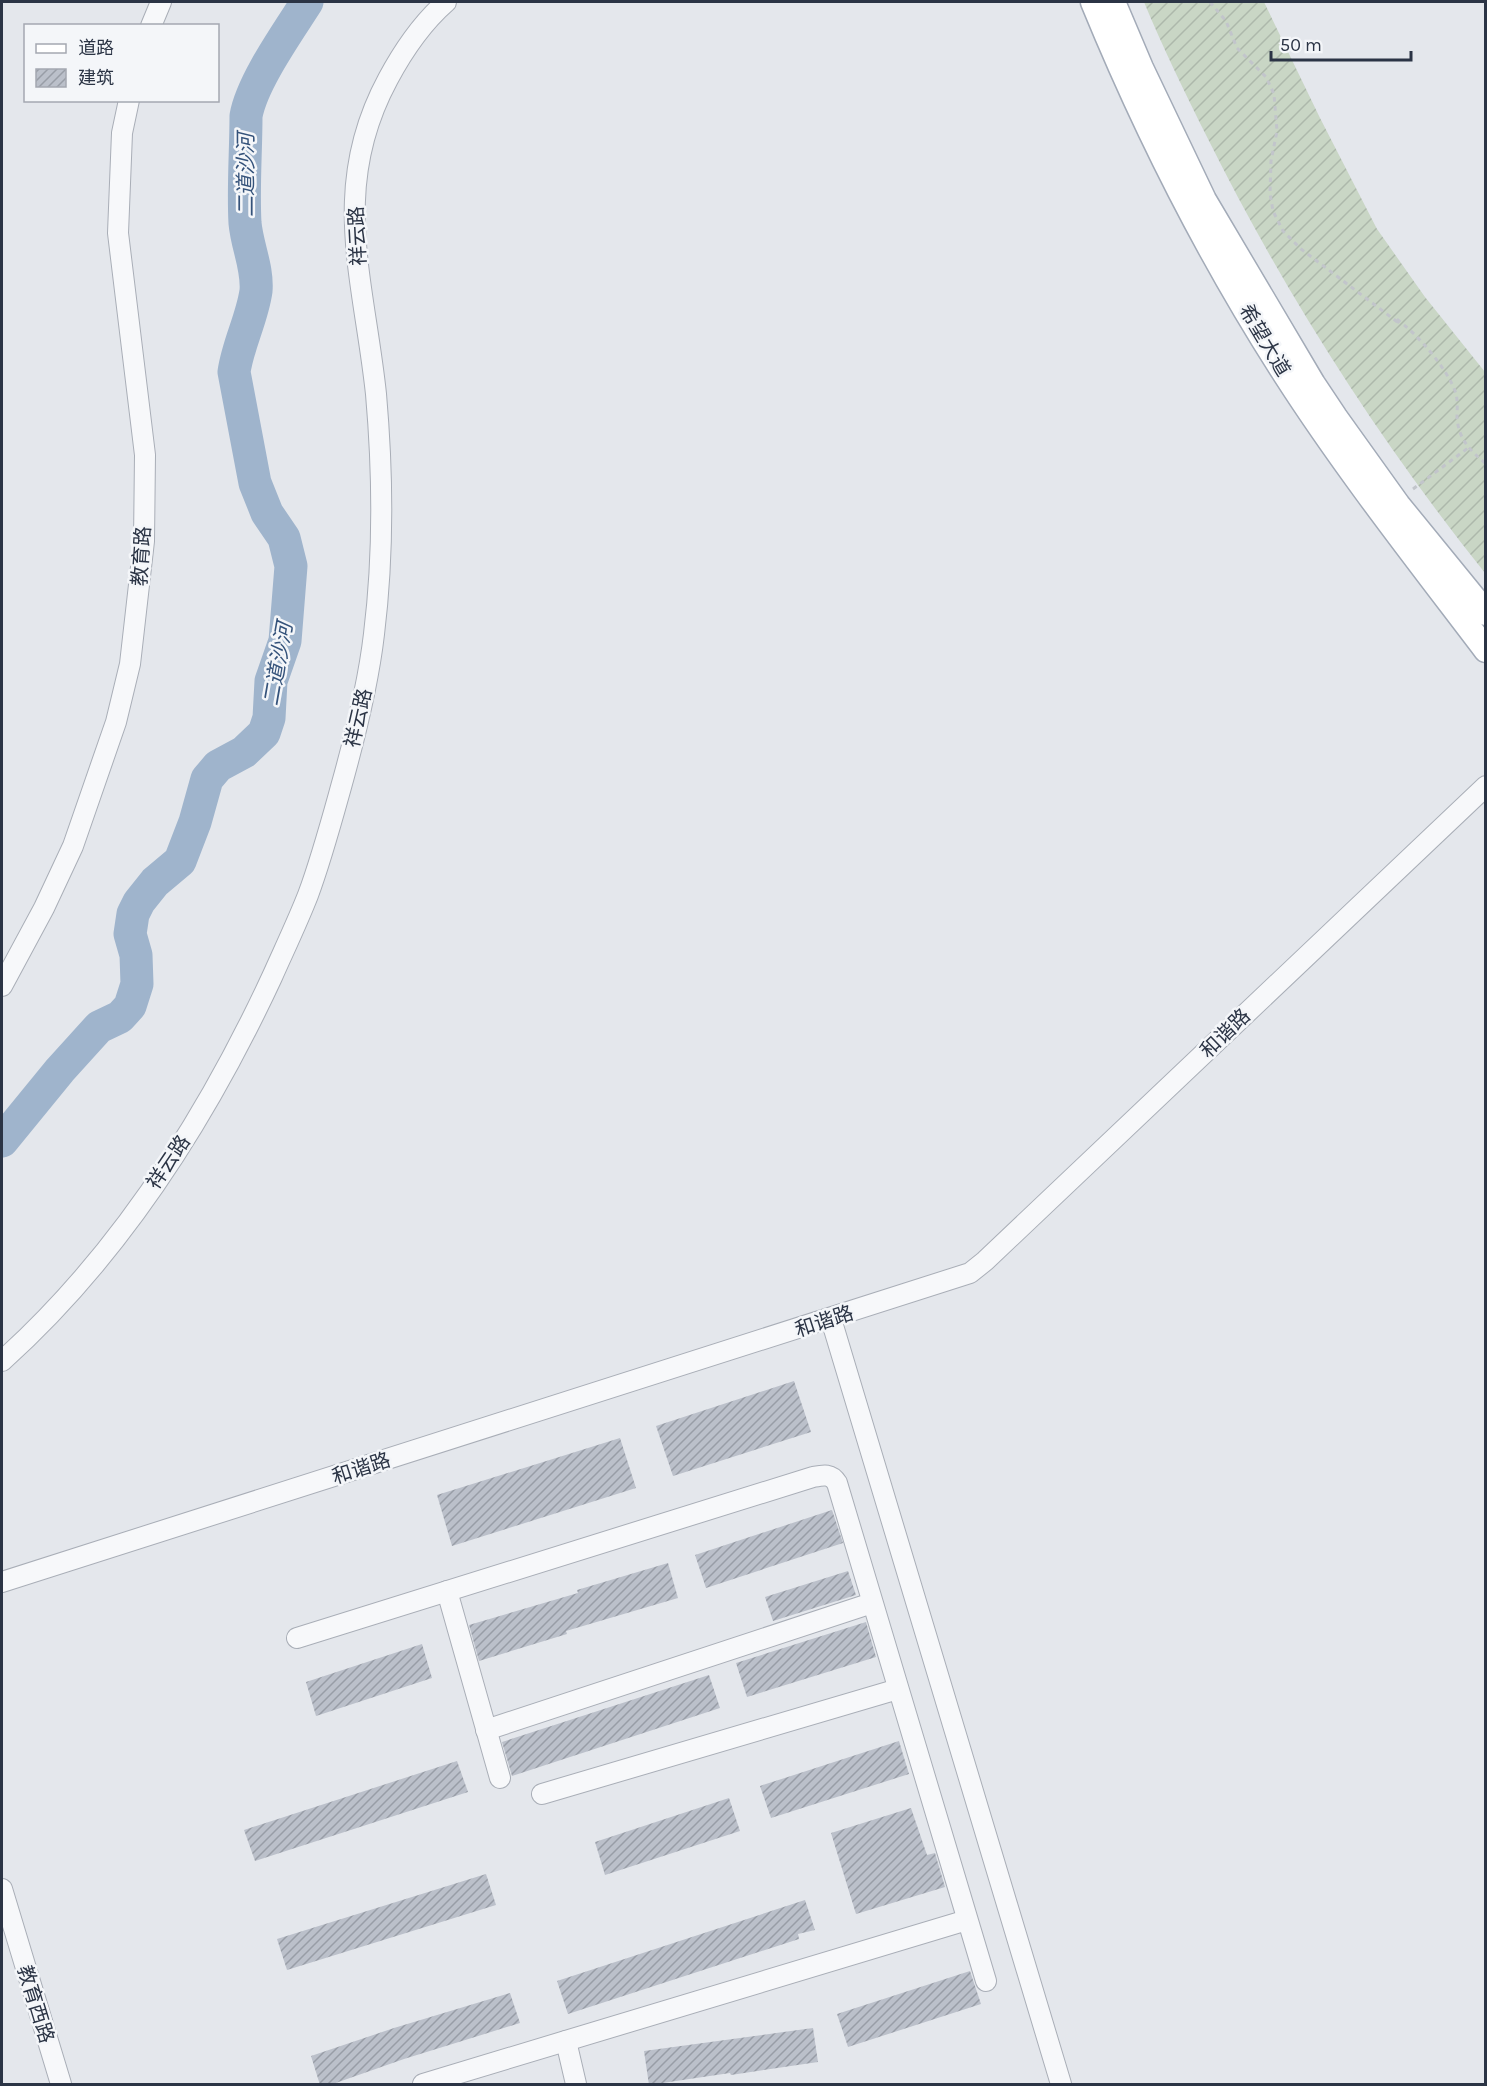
<svg xmlns="http://www.w3.org/2000/svg" width="1487" height="2086" viewBox="0 0 1487 2086" font-family="Karla,'Noto Sans SC',sans-serif">
  <defs>
    <pattern id="garden-furrows" width="10" height="10" patternUnits="userSpaceOnUse" patternTransform="scale(1.5)"><rect width="10" height="10" fill="#c9d6c5"/><path d="M-1 1l2-2M0 10L10 0M9 11l2-2" fill="none" stroke="#adb8ab"/></pattern>
    <pattern id="building-hatch" width="6" height="6" patternUnits="userSpaceOnUse" patternTransform="scale(1.5)"><rect width="6" height="6" fill="#bbc0ca"/><path d="M-1 1l2-2M0 6l6-6M5 7l2-2" fill="none" stroke="#989da6"/></pattern>
  </defs>
  <rect width="100%" height="100%" fill="#e4e7ec"/>
  <path fill="url(#garden-furrows)" d="M1144,2H1264L1320,118L1377,229L1425,297L1485,372V573C1377,438 1284,292 1207,137C1185,93 1163,48 1144,2Z"/>
  <g fill="none" stroke-linecap="round" stroke-linejoin="round">
    <path stroke="#9fb4cc" stroke-width="33" d="M2,1141L60,1070L99,1027L120,1017L130,1006L137,984L136,955L130,934L133,914L139,902L155,882L180,861L195,822L207,779L218,766L244,752L264,733L269,718L271,681L285,641L291,566L284,538L267,513L255,483L234,372C238,344 252,319 256,291C258,268 247,246 245,223C243,188 246,151 246,116C252,82 288,32 307,2"/>
  </g>
  <g fill="url(#building-hatch)">
    <polygon points="794,1381 811,1432 673,1476 656,1426"/>
    <polygon points="620,1438 636,1488 452,1546 437,1495"/>
    <polygon points="832,1510 843,1543 706,1588 695,1555"/>
    <polygon points="668,1563 678,1598 566,1631 567,1634 479,1661 469,1625 578,1593 577,1590"/>
    <polygon points="848,1571 856,1595 773,1621 765,1597"/>
    <polygon points="866,1622 876,1657 747,1697 736,1663"/>
    <polygon points="422,1644 432,1678 316,1716 306,1682"/>
    <polygon points="709,1675 720,1708 512,1776 502,1742"/>
    <polygon points="899,1741 909,1774 771,1818 760,1786"/>
    <polygon points="457,1761 468,1792 255,1861 244,1830"/>
    <polygon points="729,1798 740,1831 605,1875 595,1842"/>
    <polygon points="911,1808 927,1855 935,1853 945,1887 856,1914 831,1833"/>
    <polygon points="486,1874 496,1905 287,1970 277,1939"/>
    <polygon points="805,1900 815,1930 798,1934 799,1939 568,2014 557,1981"/>
    <polygon points="970,1971 981,2004 848,2047 837,2014"/>
    <polygon points="510,1993 520,2023 404,2059 330,2085 320,2085 311,2056 394,2028"/>
    <polygon points="813,2028 818,2062 731,2075 730,2073 649,2085 644,2051"/>
  </g>
  <g fill="none" stroke-linecap="round" stroke-linejoin="round">
    <g stroke="#a9aeb7" stroke-width="22">
      <g id="minor">
        <polyline points="151,26 161,2"/>
        <polyline points="2,986 44,908 73,846 116,722 130,664 144,541 145,455 118,233 122,133 129,100"/>
        <polyline points="831,1319 1061,2084"/>
        <path d="M2,1361C119,1256 206,1119 272,977C284,950 297,923 308,895C321,860 331,823 341,787C355,737 368,686 374,634C384,553 383,474 376,394C364,280 329,188 388,79C403,51 422,23 446,2"/>
        <polyline points="2,1582 970,1273 985,1261 1486,786"/>
        <polyline points="447,1591 500,1778"/>
        <path d="M297,1638L813,1477C823,1475 831,1473 837,1483L986,1981"/>
        <polyline points="486,1730 872,1603"/>
        <polyline points="542,1794 898,1689"/>
        <polyline points="2,1889 61,2084"/>
        <polyline points="566,2041 576,2084"/>
        <polyline points="423,2084 967,1920"/>
      </g>
    </g>
    <g stroke="#a3abb8" stroke-width="27">
      <g id="major">
        <path d="M1093,2C1146,131 1209,256 1285,374C1346,469 1417,559 1486,650"/>
        <polyline points="1113,2 1141,68 1204,200 1313,384 1335,417 1398,505 1486,613"/>
      </g>
    </g>
    <g stroke="#c2c5cb" stroke-width="3" stroke-dasharray="4.5 4.5" stroke-linecap="butt">
      <path d="M1210,2L1226,21L1237,48L1266,77L1274,94L1277,131L1271,161L1270,193L1273,211L1283,231L1301,249L1400,324L1395,318C1415,331 1449,370 1456,394C1458,402 1457,410 1457,418C1459,440 1470,450 1486,464"/>
      <polyline points="1413,489 1468,448"/>
    </g>
    <use href="#minor" stroke="#f7f8fa" stroke-width="20"/>
    <use href="#major" stroke="#fff" stroke-width="24"/>
  </g>
  <g text-anchor="middle" stroke-width="5" stroke-linejoin="round" paint-order="stroke">
    <g font-size="20" fill="#2b3445" stroke="#f4f6f9">
      <text transform="translate(357 236) rotate(-93)" y="7">祥云路</text>
      <text transform="translate(1265 340) rotate(59)" y="7">希望大道</text>
      <text transform="translate(141 556) rotate(-86)" y="7">教育路</text>
      <text transform="translate(358 718) rotate(-77)" y="7">祥云路</text>
      <text transform="translate(1225 1033) rotate(-44)" y="7">和谐路</text>
      <text transform="translate(168 1162) rotate(-56)" y="7">祥云路</text>
      <text transform="translate(824 1321) rotate(-18)" y="7">和谐路</text>
      <text transform="translate(361 1468) rotate(-18)" y="7">和谐路</text>
      <text transform="translate(36 2004) rotate(73)" y="7">教育西路</text>
    </g>
    <g font-size="21" font-style="italic" fill="#34527a" stroke="#f4f6f9">
      <text transform="translate(246 175) rotate(-90)" y="7">二道沙河</text>
      <text transform="translate(278 664) rotate(-80)" y="7">二道沙河</text>
    </g>
  </g>
  <rect width="1487" height="2086" fill="none" stroke="#2b3445" stroke-width="6"/>
  <rect x="24" y="24" width="195" height="78" fill="#f4f6f9" stroke="#a4a8b1" stroke-width="1.5"/>
  <rect x="36" y="44" width="30" height="9" fill="#ffffff" stroke="#a4a8b1" stroke-width="1.5"/>
  <text x="78" y="54" font-size="18" fill="#2b3445">道路</text>
  <rect x="36" y="69" width="30" height="18" fill="url(#building-hatch)" stroke="#a4a8b1" stroke-width="1.5"/>
  <text x="78" y="84" font-size="18" fill="#2b3445">建筑</text>
  <path d="M1271 51v9h140v-9" fill="none" stroke="#2b3445" stroke-width="3"/>
  <text x="1280" y="51" font-size="18" fill="#2b3445" stroke="#f4f6f9" stroke-width="4.5" paint-order="stroke">50 m</text>
</svg>
